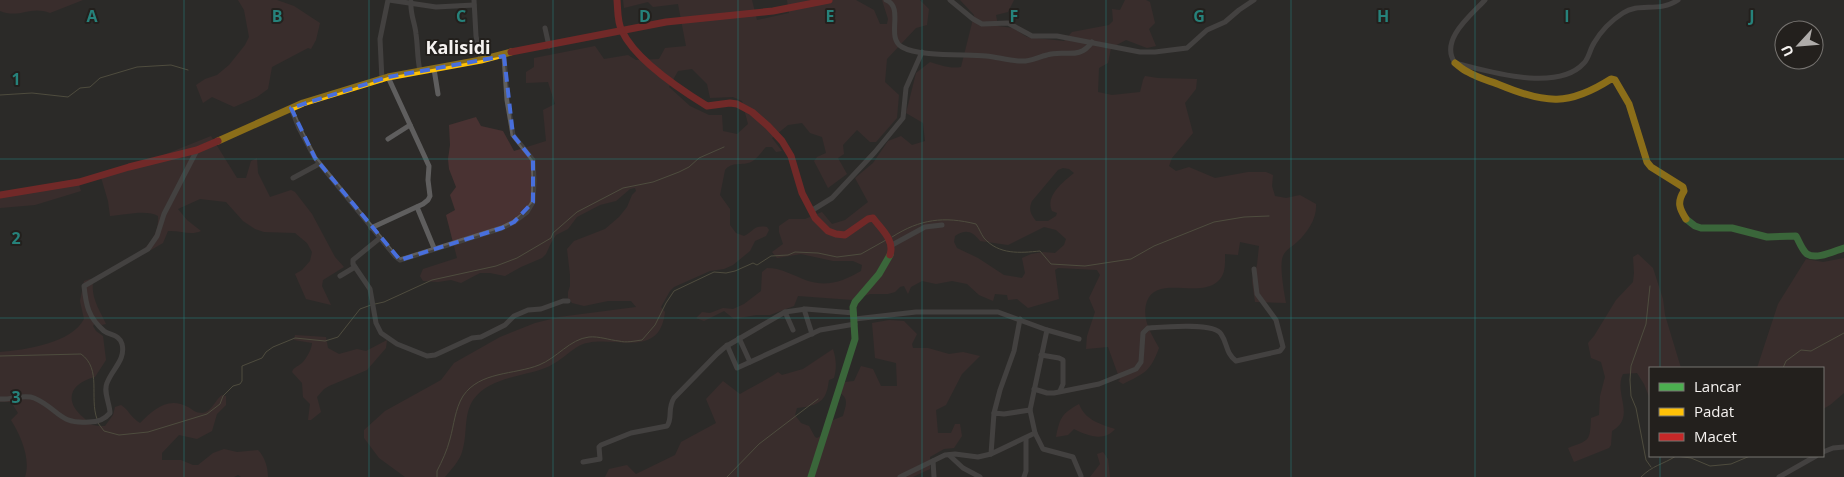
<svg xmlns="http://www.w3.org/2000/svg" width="1844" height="477" viewBox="0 0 1844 477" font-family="'Open Sans',sans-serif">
  <rect width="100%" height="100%" fill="#2c2a28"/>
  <g fill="#493232" fill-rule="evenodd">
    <path d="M0,0H83L50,13C30,5 20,19 0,11Z"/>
    <polygon points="238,0 277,0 294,6 320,23 316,40 311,49 308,48 272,67 268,89 257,97 234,107 212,97 203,103 196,85 205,79 217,75 229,65 245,45 249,37 244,10"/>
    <path d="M623,0H752L757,20L789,13L787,0H856L874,10L880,24H887L888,19L882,0H920L929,9L927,25L916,28L887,59L885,82L899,95L897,118L876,142H870L857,130L843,145L844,154L838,158L847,174L828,188L814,161L817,157L826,153L822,137L810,133L802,123L788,125L772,138L782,151L776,152L772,147H766C762,151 757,159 751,162C742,166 732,161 725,170L720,195L730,209V225L736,233L744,236C755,231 753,225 767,227L769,230L766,236L755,241L750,251L733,265L724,269L710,271L674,287L670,291L661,307L665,312C659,365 605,329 577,347C566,354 558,363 545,368C522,377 489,377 473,400C463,416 468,434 462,452C460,460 451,470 445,477H405L379,458L364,438V430L385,411L441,380L454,363L500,337L535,323L559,317L636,307L631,301H608L584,306L572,303L568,298V292L570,286V275L567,249L574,241L605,229L619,217L627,207L632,195L636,191L635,188L630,189L616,201L600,205L577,217L568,229L556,235L551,243L546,254L542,258L521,267L505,276L490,273H480L461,283L451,280L438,282L423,281L420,276L423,269L457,258L446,215L455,210L450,195L456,187L449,169L448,159L450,145L449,125L476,117L481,126L503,131L514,151L546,141L543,110L555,104L548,82L526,83V72L534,67V58L595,46L604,59L628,55L636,60L659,59L665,48L686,46L678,4L653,7L648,2L624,8ZM692,69L707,84L710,98L733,97L742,101L748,124L737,134L723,131L722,115H709L690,106L669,87L678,71Z"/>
    <path d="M960,0H1014L1008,12L996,15L998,26L1013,28L1027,37L1064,41L1072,32L1109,25L1113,21L1112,9L1120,10L1125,0H1146L1150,2L1155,23L1149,29L1156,46L1147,48L1126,40L1111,48L1108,63L1099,68L1098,92L1112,95L1140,92L1143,80L1145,76L1158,78L1197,79L1196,89L1185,103L1193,133L1172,158L1169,166L1176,171L1189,167L1215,178L1248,172H1266L1273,175L1272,186L1275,196L1286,198L1300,195L1316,204C1317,218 1308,232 1297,242C1291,248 1284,250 1282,259C1280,270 1284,292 1286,303L1255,302L1252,281L1257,265L1259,246L1240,242L1238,255L1225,254C1225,264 1226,275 1217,282C1198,298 1157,275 1147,301C1141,319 1151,333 1159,348C1150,372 1145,373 1123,384L1118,381L1120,380L1108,347L1086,349L1087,336L1095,312L1089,298L1100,275L1097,270L1058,268L1055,270L1059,299L1028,308L1017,299L1008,300L1007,295L995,294L993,301L979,295L967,284L952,281L936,284L922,281L911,287L908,294L904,286L900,287L895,292L888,294H870L853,300L798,296L794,306L770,315H756L734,319L724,311L704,321L696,318L702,312L710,313L723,308L733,309L744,304L761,291L762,272L767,268C782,268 794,276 808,281C828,287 844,281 861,271L862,265L853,261H833L801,254L777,258L772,252L783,244L779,232V226L789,219H805L822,212L832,224L845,220L868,202L855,178L873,163L888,141L901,136L912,145L925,141L923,123L906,113L916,73L930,62C940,65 950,69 961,67L974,15ZM1063,168L1069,169L1074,173C1063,182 1045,196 1052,211L1057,213L1056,216L1048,221H1036C1031,214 1028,210 1032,201L1058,170ZM1044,227L1056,230L1066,239L1064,245L1055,253L1043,252L1031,254L1022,258L1025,273L1022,278L1004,275L978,258L957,248L954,242L955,236C966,229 972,231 980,241L1008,245Z"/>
    <path d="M211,136L237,178H246L251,161L257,158L258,173L270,197L291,190L295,192L312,214L335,257L344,267L323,280L322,286L331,305L306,299L295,274L302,270L310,261L312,252L307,243L295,233L264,232L255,229L243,221L226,202L200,199L178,209L187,220L201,231C190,236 180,230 168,231L163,243L151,250L145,248C154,239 159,228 158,216C148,209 122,215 110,216L108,201L100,174L151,160Z"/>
    <polygon points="77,179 81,191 35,205 0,208 0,193"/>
    <path d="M1638,254L1653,268L1663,299L1665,315L1681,368H1650V399L1644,384L1637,373L1623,374C1613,393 1637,417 1612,431L1611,445L1609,448L1574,462L1568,448C1590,440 1590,441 1591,418L1599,415L1600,396L1605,377L1601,362L1591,358L1588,343L1594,336L1616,300L1633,282L1634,273L1633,257Z"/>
    <polygon points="1844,258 1844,393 1830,405 1823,409 1823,368 1757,368 1778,304 1806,259 1823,262"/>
    <path d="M90,279L93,283C91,298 100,311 106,324L102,325L95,323L93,326L96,331L103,336L106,360L95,377C70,383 63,401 84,418C86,420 90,424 93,425C96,426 102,426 105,426L113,415L115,407L121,405C129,410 130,417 140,423C154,409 168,396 188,407C193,410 196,413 202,413C212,412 215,400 222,395L226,396V405L217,414L212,431L197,439L179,435L162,453V460H181L193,465H198L213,453L224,449L237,452L258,450C265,457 268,468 268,477H241L238,475L234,477H25C31,459 21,436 11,420L18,413L11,402H0V352C25,350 72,343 84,319L80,301L84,281Z"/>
    <path d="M889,320L904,321L917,334L912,344L913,348H928L949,354L963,352L980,356L962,374L946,405L936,410L938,433H951L955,424H960L962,436L954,448L944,449L930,457V469L913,477H605L609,469L627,465L636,474L675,455L681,442L716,423L706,399L723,381L740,394C753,386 765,381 778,372L782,375L803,369L833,349C836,359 837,367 834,378L829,380C828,384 828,389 826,393C822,405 808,407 797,408L795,415L801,423L809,426L815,437L817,438L828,432L833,420L843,416C845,407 850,399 840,393L845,382L854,381L861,366L873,369L881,386H897L896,363L875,358L872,323Z"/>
    <path d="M295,335L326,337L328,348L339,354L357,349L366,351L387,340L386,348L367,370L329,386L324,389L317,397L321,412L311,420H308L310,404L303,397L302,383L292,372C294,367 297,367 302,363C306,359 312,349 312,343L294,340Z"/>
    <path d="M1079,404C1085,420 1100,424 1115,429C1104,442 1088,436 1074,429L1068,435L1056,437C1060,418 1061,414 1079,404Z"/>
    <polygon points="1103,452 1108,459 1110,477 1090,477 1100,464 1097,454"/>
  </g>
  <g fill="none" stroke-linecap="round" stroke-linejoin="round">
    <g stroke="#787659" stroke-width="1">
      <polyline points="0,95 32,93 68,97 80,88 90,87 100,78 137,67 171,65 188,70"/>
      <path d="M892,237C920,219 944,216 976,224C979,228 981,234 984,238C999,255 1020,253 1040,251L1051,264L1085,266L1131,259L1154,246L1214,222L1244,217L1269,216"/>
      <polyline points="1650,286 1646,324 1631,366 1630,380 1631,396 1636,408 1646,460 1651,467"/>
      <polyline points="375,304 384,302 432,280 496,266 517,258 551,238 553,233 577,212 623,188 653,182 679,172 689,167 699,158 724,147"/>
      <path d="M0,356L81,354C102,369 89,397 97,419"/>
      <polyline points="1783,368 1786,361 1801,350 1811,351 1844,333"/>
      <polyline points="98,423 104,431 119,435 148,432 207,414 220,404 223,396 233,386 240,384 242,381 242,366 262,358 266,352 273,347 295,338 325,341 338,337 360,309 371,305"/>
      <path d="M437,477V471C442,461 447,451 450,439C454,425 455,409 463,396C480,371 514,375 539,365C557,358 570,339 589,337C599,336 609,340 619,341C626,343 634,341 642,340L655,325L666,303L674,291L714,272L726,273L735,271L753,263L757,265L771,256L788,255L795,252L818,253L837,257L861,254L886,240"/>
      <polyline points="727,477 759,444 818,399"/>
      <path d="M1641,477C1653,465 1662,465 1676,456L1691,458L1710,466L1731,464L1750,456"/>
    </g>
    <g stroke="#5f5e5e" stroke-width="5">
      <polyline points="389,0 436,7 474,5"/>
      <polyline points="474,0 476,36 481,60"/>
      <path d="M886,0C905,8 885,37 902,47C919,57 966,54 986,56C997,57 1010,61 1021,61C1029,62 1038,57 1047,55C1064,49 1079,61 1092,42"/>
      <polyline points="950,0 973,19 982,24 1008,23 1032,36 1057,36 1140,52 1155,52 1187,48 1207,30 1225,22 1239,10 1254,0"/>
      <path d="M1485,0C1471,15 1439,40 1455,63C1488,71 1557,93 1584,63C1589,58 1590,49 1594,43C1601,31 1612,20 1623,13C1639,2 1659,13 1678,0"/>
      <path d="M411,2C410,14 415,23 416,34C418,48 417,57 420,71"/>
      <polyline points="545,28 549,46"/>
      <polyline points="434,69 438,94"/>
      <polyline points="382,80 380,39 388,0"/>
      <polyline points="291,108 299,128 315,158 395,256 400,260 502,228 514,222 527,212 533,202 534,181 533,160 513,135 507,100 504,56"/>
      <polyline points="388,139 410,125"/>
      <polyline points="293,178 319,164"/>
      <polyline points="417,207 434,248"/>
      <polyline points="811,211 832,198 875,152 903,118 906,88 922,52"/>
      <polyline points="371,228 423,204 428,200 430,196 428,180 429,166 388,77"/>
      <polyline points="380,238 353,260 353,264 370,289 376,323 381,333 397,344 427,356 435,355 472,338 481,337 505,325 514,316 528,310 541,309 563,301 568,301"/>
      <polyline points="892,245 925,227 942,225"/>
      <polyline points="340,276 355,267"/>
      <polyline points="804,309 812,334"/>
      <polyline points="785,312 793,330"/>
      <polyline points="855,319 916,312 998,312 1047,330 1030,410 1035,433 991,454"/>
      <polyline points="1047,330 1079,339"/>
      <polyline points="739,338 750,362"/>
      <polyline points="727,345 737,368 820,330 855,324"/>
      <polyline points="1041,355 1059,358 1063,360 1063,384 1060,391"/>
      <path d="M1034,389L1047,393H1054L1099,384L1136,369L1141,362L1143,333L1148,328C1162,327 1214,322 1221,334C1228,344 1225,352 1236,361L1280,351L1283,347L1276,320L1257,294L1254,269"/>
      <path d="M0,399C11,400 24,394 34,398C58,408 59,425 89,422C98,422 104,420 110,413C110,404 103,392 107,383C112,369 126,360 122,344C119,334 111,336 104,331C88,317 86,305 84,286L148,249L157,236L164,214L197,150"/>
      <polyline points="994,413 1000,390 1014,351 1020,319"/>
      <polyline points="1035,433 1043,449 1073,457 1081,476"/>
      <polyline points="1823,452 1833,448 1844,447"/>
      <polyline points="949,455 963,468 980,477"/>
      <polyline points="933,461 934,477"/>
      <path d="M583,462L600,459L599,447L601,445L631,433L667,426C673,418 667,409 674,398L717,354L725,347L785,312L806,309L854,313"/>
      <polyline points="900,477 945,455 955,454 978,457 991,454 994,413 1004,414 1030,410"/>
      <polyline points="1024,477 1026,471 1026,438"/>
      <polyline points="1779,477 1816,456"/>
    </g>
    <g stroke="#4caf50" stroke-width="7">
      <path d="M1686,219L1695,226L1701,228H1732L1767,237L1796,236C1799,241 1802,250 1807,254C1817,260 1834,251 1844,248"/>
      <polyline points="811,477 855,339 853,307 855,302 879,274 890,255"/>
    </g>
    <g stroke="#ffc107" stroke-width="7">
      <path d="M1455,63C1459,66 1463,70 1468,72C1478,78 1490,81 1500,85C1546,104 1569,106 1611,79L1615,80L1629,104L1647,162L1651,167L1683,187L1684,191C1677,202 1679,208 1686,219"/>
      <polyline points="218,141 303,103 388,77 481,60 511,52"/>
    </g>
    <g stroke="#c62828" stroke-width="7">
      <path d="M617,0C618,10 617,22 622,31C635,59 681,90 707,106L730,103L737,104L752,112L768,126L782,141L791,156L802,193L815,218L828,231L836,234L845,235L868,219L873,218C881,229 895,240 890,255"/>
      <polyline points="511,52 666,22 773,11 829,0"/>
      <polyline points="0,195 79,182 129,167 197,150 218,141"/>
    </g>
  </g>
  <path d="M0 0H1844V477H0ZM504,56L513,135L533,160V202L514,222L502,228L400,260L315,158L291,108L388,77Z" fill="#2c2a28" fill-opacity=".55" fill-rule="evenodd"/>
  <path fill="none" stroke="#486fdd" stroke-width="4" stroke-dasharray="10 6" stroke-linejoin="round" d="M504,56L513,135L533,160V202L514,222L502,228L400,260L315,158L291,108L388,77Z"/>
  <path fill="none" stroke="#26827b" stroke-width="1" stroke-opacity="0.55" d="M184,0V477M369,0V477M553,0V477M738,0V477M922,0V477M1106,0V477M1291,0V477M1475,0V477M1660,0V368M0,159H1844M0,318H1844M1660,456V477"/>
  <g text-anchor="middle" stroke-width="4" stroke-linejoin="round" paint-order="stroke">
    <g font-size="18" font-weight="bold" fill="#f5f2f0" stroke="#23201d">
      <text x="458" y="54">Kalisidi</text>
    </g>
  </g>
  <g font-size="16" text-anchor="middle" font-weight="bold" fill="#26827b" stroke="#23201d" stroke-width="4" stroke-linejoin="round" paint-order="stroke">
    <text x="92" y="22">A</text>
    <text x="277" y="22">B</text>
    <text x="461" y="22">C</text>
    <text x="645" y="22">D</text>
    <text x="830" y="22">E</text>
    <text x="1014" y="22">F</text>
    <text x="1199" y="22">G</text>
    <text x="1383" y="22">H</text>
    <text x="1567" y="22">I</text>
    <text x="1752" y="22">J</text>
    <text x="16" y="85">1</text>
    <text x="16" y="244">2</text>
    <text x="16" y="403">3</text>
  </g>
  <rect x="1649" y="367" width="175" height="90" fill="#23201d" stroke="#777471"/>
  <rect x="1659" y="383" width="25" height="8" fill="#4caf50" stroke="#777471"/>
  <text x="1694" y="392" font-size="15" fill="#f5f2f0">Lancar</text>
  <rect x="1659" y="408" width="25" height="8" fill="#ffc107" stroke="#777471"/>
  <text x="1694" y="417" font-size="15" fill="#f5f2f0">Padat</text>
  <rect x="1659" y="433" width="25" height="8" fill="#c62828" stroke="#777471"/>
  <text x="1694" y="442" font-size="15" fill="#f5f2f0">Macet</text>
  <g transform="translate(1799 45) rotate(244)"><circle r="24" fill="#23201d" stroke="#777471"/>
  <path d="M0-4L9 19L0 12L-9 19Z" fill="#afacaa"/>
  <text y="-8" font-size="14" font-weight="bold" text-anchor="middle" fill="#f5f2f0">U</text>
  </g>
</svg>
